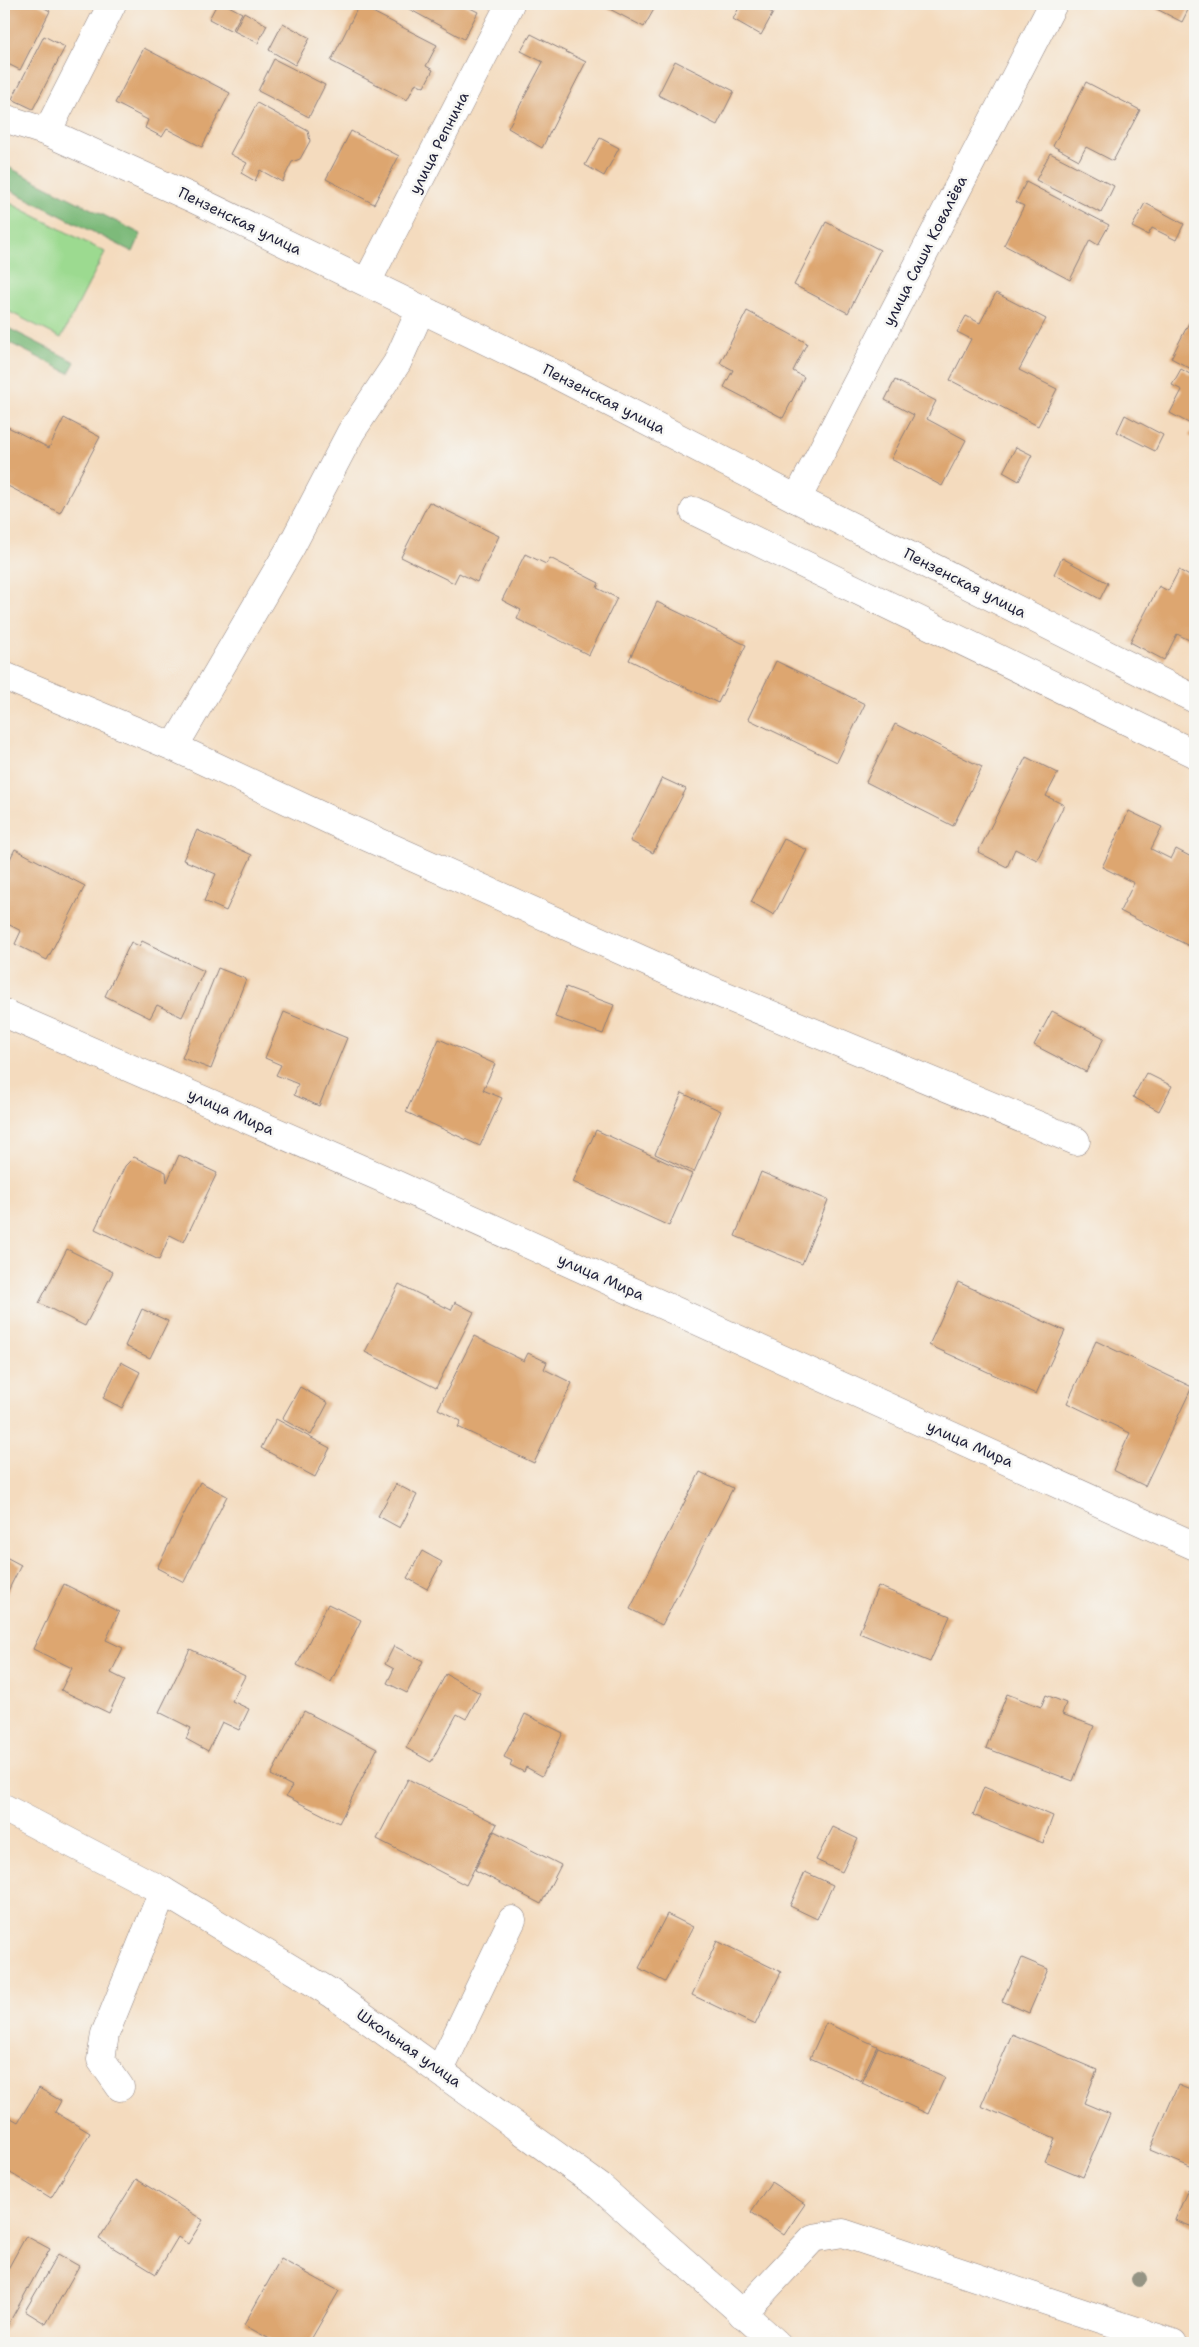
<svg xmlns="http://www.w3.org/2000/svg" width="1199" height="2347" viewBox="0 0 1199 2347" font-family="'Shantell Sans',sans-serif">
  <rect width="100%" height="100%" fill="#f6f6f2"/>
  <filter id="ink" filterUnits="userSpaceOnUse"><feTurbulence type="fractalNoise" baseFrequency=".02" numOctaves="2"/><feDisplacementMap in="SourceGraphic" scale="10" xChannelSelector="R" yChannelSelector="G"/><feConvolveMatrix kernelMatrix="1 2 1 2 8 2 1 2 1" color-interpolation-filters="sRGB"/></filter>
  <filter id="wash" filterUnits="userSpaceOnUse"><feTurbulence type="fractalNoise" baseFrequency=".0096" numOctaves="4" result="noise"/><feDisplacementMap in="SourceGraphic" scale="20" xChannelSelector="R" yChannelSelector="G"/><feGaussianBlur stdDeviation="1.12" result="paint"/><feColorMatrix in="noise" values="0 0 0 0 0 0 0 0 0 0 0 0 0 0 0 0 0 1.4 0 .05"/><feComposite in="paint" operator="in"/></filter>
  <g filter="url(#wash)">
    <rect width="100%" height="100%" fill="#f4dbbe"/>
    <polygon fill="#9cda90" stroke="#5f7e66" points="4,200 105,252 61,338 4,309"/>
    <g fill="#7dba7a" stroke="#506e5a">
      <polygon points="4,165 141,234 133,252 4,187"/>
      <polygon points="4,326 75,362 69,373 4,340"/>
    </g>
    <g id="blocks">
      <g fill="#dda670">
        <polygon points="4,4 37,4 50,11 20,70 4,62"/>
        <polygon points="217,4 225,4 242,13 232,31 209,19"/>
        <polygon points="400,4 462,4 478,12 464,39"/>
        <polygon points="600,4 657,4 644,27"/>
        <polygon points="741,4 756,4 773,13 761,35 733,19"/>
        <polygon points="1147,4 1191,4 1182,22"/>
        <polygon points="359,5 437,45 426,66 433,70 424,87 416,83 407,100 331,61"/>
        <polygon points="244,12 267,25 258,43 234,31"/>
        <polygon points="283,23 310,38 295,65 269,50"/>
        <polygon points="531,34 586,62 542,148 508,128 543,62 521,51"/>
        <polygon points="44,36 65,47 33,109 12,99"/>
        <polygon points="144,48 230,93 202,147 167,129 162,137 145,128 148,120 115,103"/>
        <polygon points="274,59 325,85 309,117 258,91"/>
        <polygon points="675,61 734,91 717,125 658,95"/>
        <polygon points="1086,82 1140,110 1113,161 1086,147 1079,160 1053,146"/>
        <polygon points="257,103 308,131 310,141 300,159 292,162 282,182 260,170 255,181 241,173 247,163 230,154"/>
        <polygon points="351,131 399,156 374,204 326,179"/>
        <polygon points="600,138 619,148 604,176 585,165"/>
        <polygon points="1050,153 1114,186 1101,213 1036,180"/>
        <polygon points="1026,182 1109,225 1098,245 1090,240 1070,280 1004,245 1024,206 1016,202"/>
        <polygon points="1145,203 1184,224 1176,240 1152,228 1148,235 1132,227"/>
        <polygon points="826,222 880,250 848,313 794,285"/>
        <polygon points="996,293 1046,319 1019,370 1057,389 1038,426 950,380 971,339 957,332 966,316 980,323"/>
        <polygon points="747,311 807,343 793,371 804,377 783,418 724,387 733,370 720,363"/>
        <polygon points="1195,311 1195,371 1171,358"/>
        <polygon points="1181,369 1195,377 1195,439 1189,436 1194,426 1170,413 1182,390 1172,385"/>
        <polygon points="895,380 936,401 927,419 966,440 942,486 891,459 914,415 885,400"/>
        <polygon points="1125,415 1163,435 1155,451 1117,432"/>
        <polygon points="64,418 100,437 60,513 4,484 4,425 49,448"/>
        <polygon points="1016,447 1032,455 1019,481 1003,472"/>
        <polygon points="429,502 499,536 477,582 459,573 454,583 401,557"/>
        <polygon points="525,554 546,564 550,558 599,583 597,588 617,598 589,655 517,619 521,610 502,600"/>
        <polygon points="1062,558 1108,583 1100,599 1054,574"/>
        <polygon points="1179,570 1193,578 1195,574 1195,643 1177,634 1164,660 1130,642 1159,586 1168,591"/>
        <polygon points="657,602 746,645 718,703 629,660"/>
        <polygon points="776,661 865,704 837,762 748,719"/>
        <polygon points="895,724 982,767 953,826 866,782"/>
        <polygon points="1026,757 1058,773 1046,796 1064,805 1037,860 1015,849 1007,867 978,852"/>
        <polygon points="662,778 686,789 653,853 630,841"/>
        <polygon points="1129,811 1162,827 1151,849 1171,859 1176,849 1195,859 1195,949 1120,911 1134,883 1102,867"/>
        <polygon points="197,830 252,855 226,911 204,901 216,874 183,860"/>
        <polygon points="784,839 807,850 774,915 751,902"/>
        <polygon points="15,849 85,886 47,960 15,944 21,931 4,922 4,871"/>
        <polygon points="142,941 204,971 182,1017 157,1005 150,1018 105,996 131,942 139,946"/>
        <polygon points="218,968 246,979 211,1069 182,1058"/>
        <polygon points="566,987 614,1005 603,1034 555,1017"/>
        <polygon points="1052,1011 1104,1038 1086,1072 1034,1045"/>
        <polygon points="284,1012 347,1038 319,1106 294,1095 298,1084 276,1075 281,1065 265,1058"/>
        <polygon points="439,1039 495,1064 483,1090 502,1098 480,1146 406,1112"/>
        <polygon points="1146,1073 1172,1086 1159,1111 1133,1097"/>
        <polygon points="682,1093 721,1111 694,1172 655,1154"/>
        <polygon points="596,1130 692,1174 669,1226 573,1182"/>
        <polygon points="179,1155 217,1173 184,1242 170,1235 159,1260 95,1229 125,1166 134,1157 166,1172 167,1182"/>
        <polygon points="761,1172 828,1200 802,1264 735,1236"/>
        <polygon points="67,1249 113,1272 85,1326 39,1303"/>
        <polygon points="958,1282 1065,1331 1036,1394 929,1345"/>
        <polygon points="399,1284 451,1310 455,1302 474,1312 436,1388 365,1352"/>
        <polygon points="142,1309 168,1321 150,1358 125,1346"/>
        <polygon points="474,1336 524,1361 528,1353 547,1362 544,1369 572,1383 534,1463 458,1427 461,1421 438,1409"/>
        <polygon points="1096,1341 1192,1387 1145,1486 1113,1470 1130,1433 1067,1403"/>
        <polygon points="121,1362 140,1372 122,1408 103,1398"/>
        <polygon points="300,1387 328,1403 311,1435 282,1419"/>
        <polygon points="276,1419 330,1448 315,1477 261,1448"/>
        <polygon points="700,1472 733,1488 662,1625 630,1609"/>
        <polygon points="200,1482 227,1496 184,1582 157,1568"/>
        <polygon points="396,1484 417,1495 400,1528 378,1516"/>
        <polygon points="422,1551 442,1562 427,1589 407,1578"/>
        <polygon points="4,1556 21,1565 4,1599"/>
        <polygon points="64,1584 119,1612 106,1640 123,1648 111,1673 125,1680 109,1713 61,1690 72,1668 33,1649"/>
        <polygon points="878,1586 950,1616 930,1662 859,1633"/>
        <polygon points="328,1604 361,1620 331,1682 297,1665"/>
        <polygon points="394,1646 423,1661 407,1693 387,1683 394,1669 385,1664"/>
        <polygon points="190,1649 245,1676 232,1701 249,1709 239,1730 222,1722 208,1751 186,1739 191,1728 159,1712"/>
        <polygon points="446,1674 480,1693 466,1719 457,1714 431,1762 406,1748"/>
        <polygon points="1007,1694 1041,1707 1046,1695 1066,1703 1062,1714 1094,1726 1073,1781 986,1748"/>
        <polygon points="304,1711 377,1749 339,1823 286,1796 292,1786 271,1775"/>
        <polygon points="525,1714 563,1733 542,1776 526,1767 524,1772 510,1765 512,1761 504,1757"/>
        <polygon points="408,1779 497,1824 466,1885 377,1839"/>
        <polygon points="984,1787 1053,1816 1043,1843 973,1815"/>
        <polygon points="833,1827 858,1839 842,1872 816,1860"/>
        <polygon points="494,1831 561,1865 541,1904 475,1870"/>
        <polygon points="805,1872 833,1885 817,1919 790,1906"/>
        <polygon points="667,1914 693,1927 665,1982 639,1968"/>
        <polygon points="717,1941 781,1972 755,2025 692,1995"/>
        <polygon points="1022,1958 1048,1969 1029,2013 1002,2001"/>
        <polygon points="826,2023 877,2046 861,2081 810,2058"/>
        <polygon points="1012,2034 1097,2070 1084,2103 1110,2114 1083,2177 1045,2161 1055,2138 981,2106"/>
        <polygon points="878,2047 945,2077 928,2114 862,2083"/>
        <polygon points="1178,2085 1195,2092 1195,2169 1150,2150"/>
        <polygon points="39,2088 61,2101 55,2112 90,2133 51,2198 4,2169 4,2148 7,2143 4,2141 4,2114 18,2122"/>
        <polygon points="136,2179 203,2220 188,2244 178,2237 156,2274 99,2239"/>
        <polygon points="771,2182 805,2204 784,2235 751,2212"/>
        <polygon points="1188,2189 1195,2192 1195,2228 1175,2220"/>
        <polygon points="26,2236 50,2249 4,2332 4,2276"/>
        <polygon points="58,2254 79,2266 46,2324 25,2311"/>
        <polygon points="281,2259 339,2291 309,2343 277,2343 244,2325"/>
      </g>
    </g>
  </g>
  <g filter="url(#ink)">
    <use href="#blocks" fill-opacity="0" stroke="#8b7e7c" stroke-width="1"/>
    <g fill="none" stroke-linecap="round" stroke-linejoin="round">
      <g stroke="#8b7e7c" stroke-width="29">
        <g id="minor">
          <polyline points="4,118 47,132 192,198 555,374 797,499 1195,699"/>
          <polyline points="47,132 112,4"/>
          <polyline points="367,282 510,4"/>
          <polyline points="797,499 1053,4"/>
          <polyline points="694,511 1195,754"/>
          <polyline points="4,676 174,747 336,823 685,979 1076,1141"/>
          <polyline points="174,747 291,547 351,432 397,363 421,309"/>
          <polyline points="4,1013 384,1179 1195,1546"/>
          <polyline points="4,1808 163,1891 331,1993 600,2187 776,2343"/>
          <polyline points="440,2070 512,1920"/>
          <polyline points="120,2087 101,2060 105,2034 163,1891"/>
          <polyline points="742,2314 813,2238 843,2233 1173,2343"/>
        </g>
      </g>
      <use href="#minor" stroke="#fff" stroke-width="28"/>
    </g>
    <circle fill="#959484" cx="1139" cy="2279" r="8"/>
  </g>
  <g text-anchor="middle" stroke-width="5" stroke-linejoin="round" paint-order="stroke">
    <g font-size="15" fill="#22223b" stroke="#f6f6f2">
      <text transform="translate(439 143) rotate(-63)" y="5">улица Репнина</text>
      <text transform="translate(240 221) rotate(26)" y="5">Пензенская улица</text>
      <text transform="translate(925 251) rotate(-63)" y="5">улица Саши Ковалёва</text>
      <text transform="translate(604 399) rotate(27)" y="5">Пензенская улица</text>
      <text transform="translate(965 583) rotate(27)" y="5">Пензенская улица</text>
      <text transform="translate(231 1112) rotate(24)" y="5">улица Мира</text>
      <text transform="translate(601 1277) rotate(24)" y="5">улица Мира</text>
      <text transform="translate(970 1444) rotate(24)" y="5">улица Мира</text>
      <text transform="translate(409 2048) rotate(35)" y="5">Школьная улица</text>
    </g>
  </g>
  <rect width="1199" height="2347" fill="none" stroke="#f6f6f2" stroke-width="20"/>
</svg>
